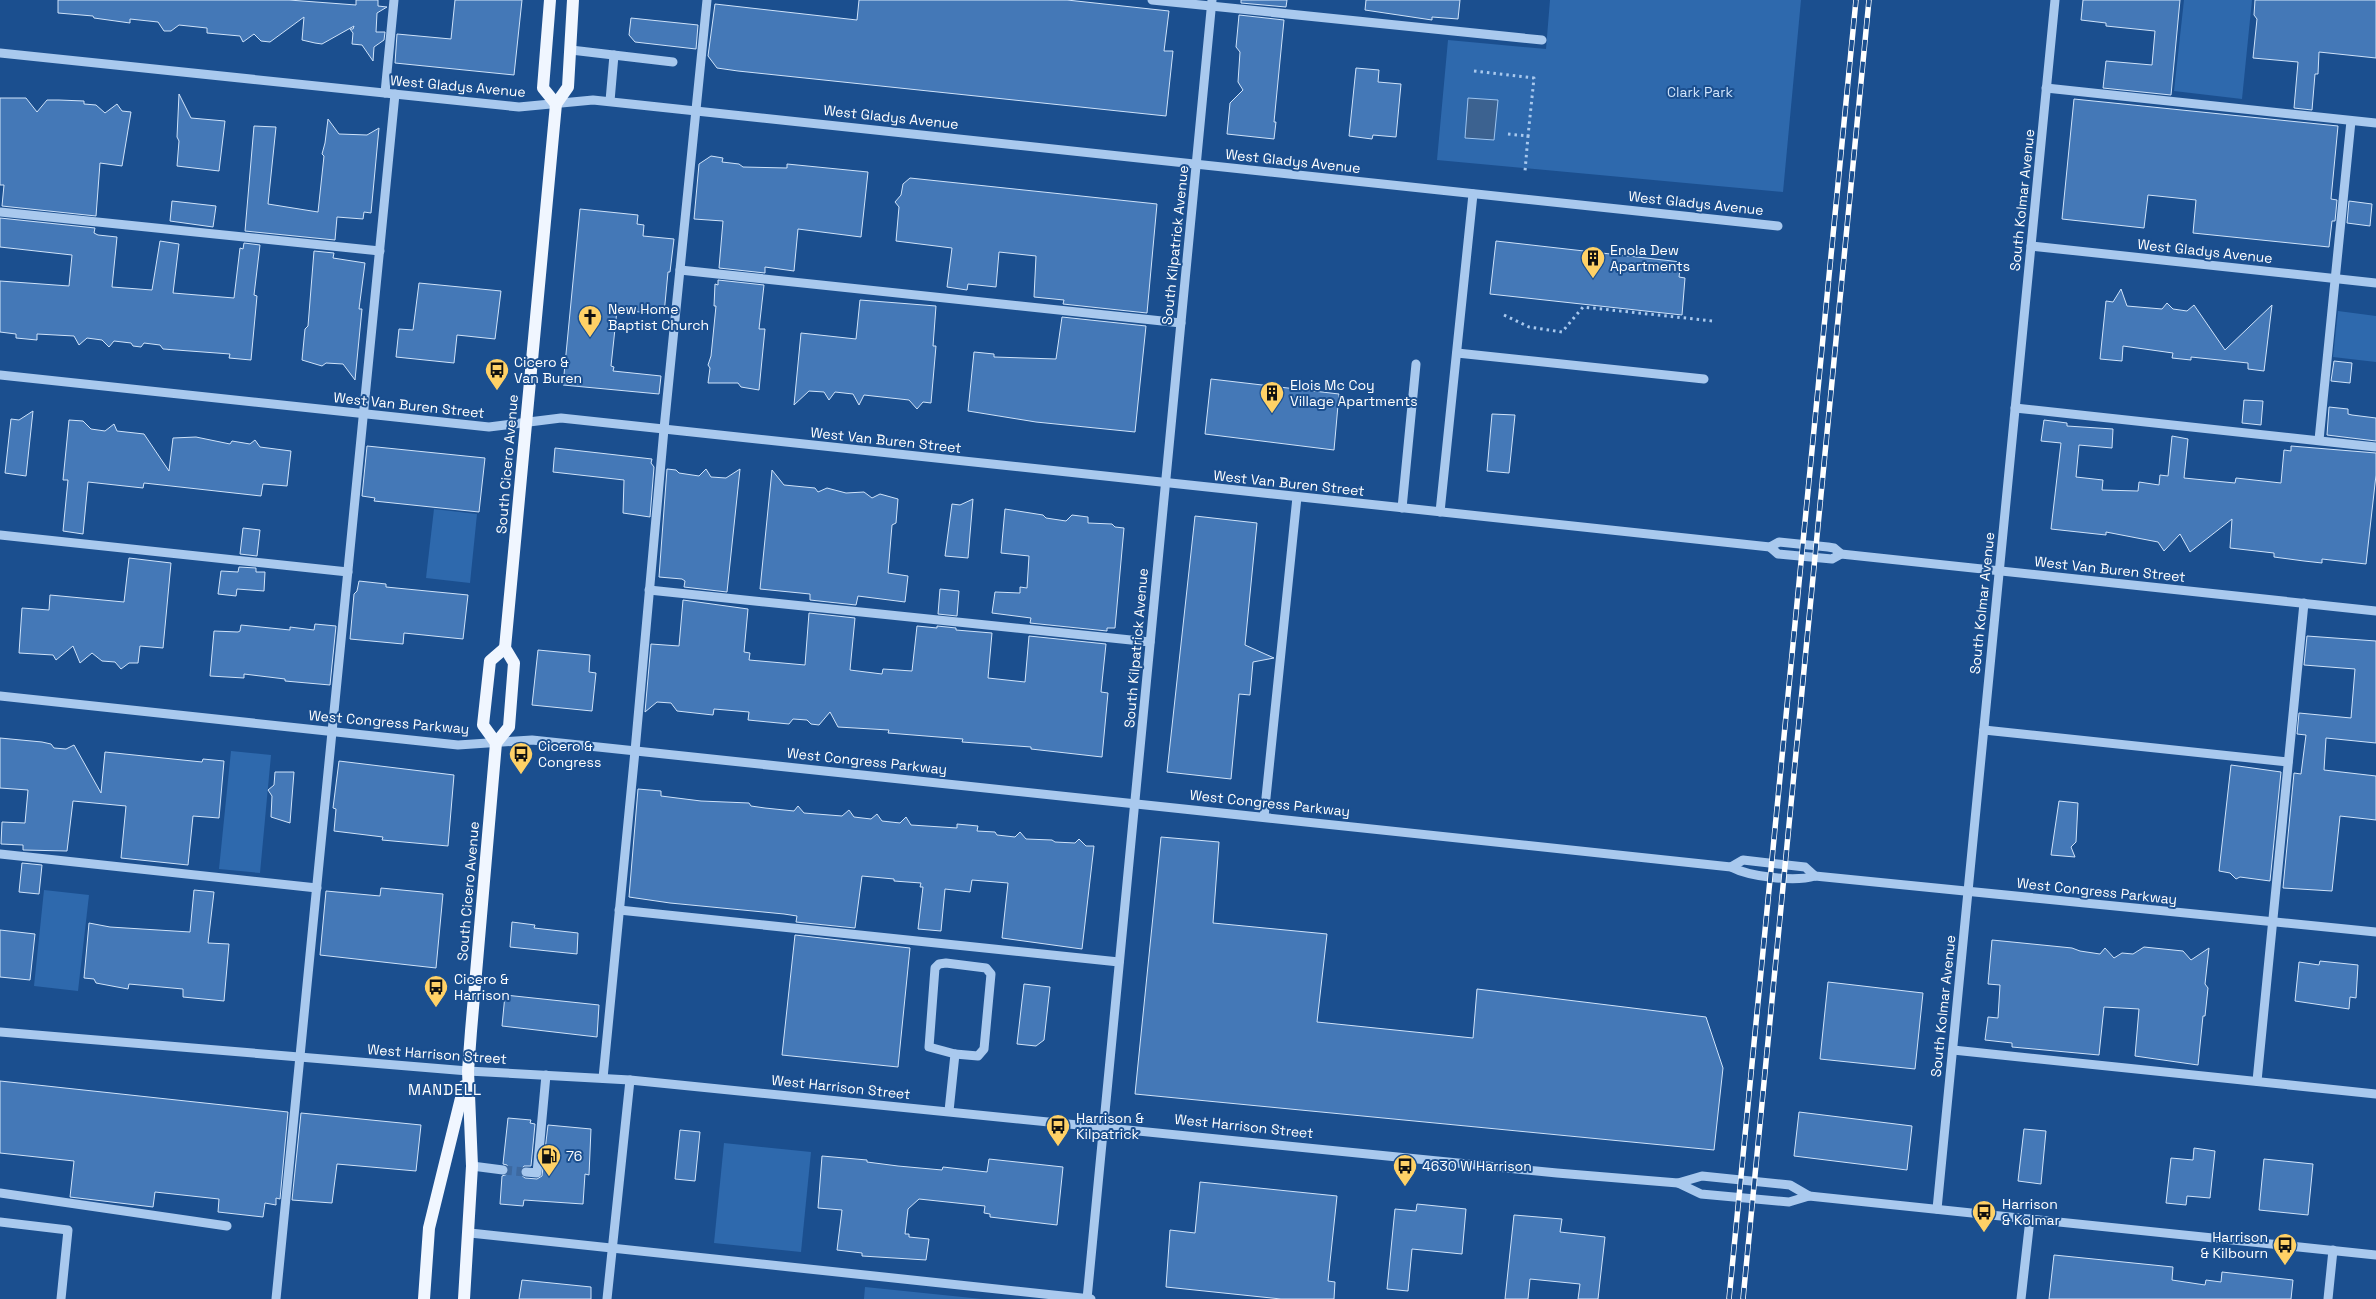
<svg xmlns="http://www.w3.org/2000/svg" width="2376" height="1299" viewBox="0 0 2376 1299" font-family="'Space Grotesk',sans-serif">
  <rect width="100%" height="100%" fill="#1b4f8f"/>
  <g fill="#2e69ad">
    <polygon points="1550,0 1801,0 1783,192 1437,160 1448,40 1546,49"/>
    <polygon points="2184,0 2252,0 2242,99 2174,91"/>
    <polygon points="2338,311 2376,316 2376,362 2333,357"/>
    <polygon points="434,509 477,514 470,583 426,578"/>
    <polygon points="231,751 271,755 260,873 219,869"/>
    <polygon points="44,890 89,895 78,991 34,986"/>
    <polygon points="724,1143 811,1152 801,1252 714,1243"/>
    <polygon points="865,1287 982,1299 864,1299"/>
  </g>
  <polygon fill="#3c6290" stroke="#9cc4f0" points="1468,98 1498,100 1494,140 1465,138"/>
  <g fill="#4478b7" stroke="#cfe3fa">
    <polygon points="58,0 289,0 356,5 356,0 378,0 378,6 387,7 377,13 376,32 385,32 384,40 374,47 373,61 362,45 352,44 353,33 350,29 353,29 354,26 322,44 315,43 302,40 304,17 270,42 261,41 254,34 243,42 240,36 207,33 207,28 179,25 171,31 164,31 158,22 130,19 130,23 94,18 93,16 58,13"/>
    <polygon points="455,0 522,0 514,75 395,63 397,34 451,39"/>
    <polygon points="859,0 1067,0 1169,11 1164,51 1173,51 1166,116 738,71 717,68 708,56 715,4 857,20"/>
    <polygon points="1241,0 1287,0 1286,7 1241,3"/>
    <polygon points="1366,0 1460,0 1458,19 1432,17 1432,20 1365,10"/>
    <polygon points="2083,0 2180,0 2171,95 2103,88 2106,61 2152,65 2155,31 2106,26 2106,23 2081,20"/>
    <polygon points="2255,0 2376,0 2376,58 2319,52 2318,74 2315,74 2312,110 2294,108 2298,62 2253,58 2257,19 2254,15"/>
    <polygon points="1239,15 1284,20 1274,122 1276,122 1274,139 1227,134 1230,103 1243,90 1238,82 1240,52 1236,47"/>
    <polygon points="631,18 698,25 696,49 635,42 629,35"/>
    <polygon points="1356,68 1379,70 1378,82 1401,84 1396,137 1373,135 1372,139 1349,136"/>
    <polygon points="179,94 191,118 225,121 219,171 177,166 179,141 177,137"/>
    <polygon points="0,98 26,98 37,112 47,100 59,100 84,101 84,104 96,105 105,113 117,104 122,111 131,112 122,166 100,163 96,216 2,206 4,185 0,185"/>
    <polygon points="2074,99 2338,126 2331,199 2337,200 2335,221 2332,221 2329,247 2193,233 2196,200 2148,195 2144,228 2062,219"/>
    <polygon points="328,119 339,134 367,135 379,128 371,213 364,212 363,219 337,217 335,240 245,231 254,126 276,127 268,204 318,212 324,156 322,154 325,143"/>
    <polygon points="711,156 723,158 722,162 739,164 743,167 787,168 787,164 868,172 861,237 798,229 794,271 765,267 765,273 719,268 723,221 694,219 699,164"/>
    <polygon points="910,178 1157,204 1147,313 1063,304 1064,300 1034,297 1036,256 999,252 996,287 968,284 967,290 947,287 952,248 896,241 899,207 895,202 901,195 903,184"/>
    <polygon points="172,201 216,206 213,227 170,221"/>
    <polygon points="2349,201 2372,204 2370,226 2347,223"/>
    <polygon points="580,209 638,215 637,224 644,225 643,236 674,239 670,272 668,272 664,314 617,310 611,366 614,367 613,371 661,376 659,394 563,385"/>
    <polygon points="0,218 95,228 94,233 98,235 117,237 112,287 152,290 160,241 179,244 173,293 234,298 240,248 243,249 244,243 260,245 254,295 257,296 251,360 229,358 230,354 163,349 160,345 144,343 141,347 133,346 131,343 114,341 109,347 102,340 87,338 79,345 74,336 37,334 37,340 16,338 16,334 0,332 0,281 69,286 72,255 0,247"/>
    <polygon points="1496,241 1681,262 1679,277 1685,278 1682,315 1490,294"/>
    <polygon points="314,251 334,253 333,258 365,263 359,309 362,309 355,380 343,364 326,363 322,366 302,360 305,329 308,326"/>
    <polygon points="718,280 764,285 759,329 765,329 759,390 741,387 738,383 708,383 710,368 708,365 711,356 716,306 714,306 715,284 718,285"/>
    <polygon points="419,283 501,291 495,339 457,335 454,363 396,357 399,329 413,330"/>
    <polygon points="2121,289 2127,306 2162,309 2167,303 2173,309 2187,311 2194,305 2225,350 2272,305 2264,371 2248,369 2248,363 2191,357 2191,360 2172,358 2173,353 2123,346 2122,361 2100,359 2106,301 2113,302"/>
    <polygon points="860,300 936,306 933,346 936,346 931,403 923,402 917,409 909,400 864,395 859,405 853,394 835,392 829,400 824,392 809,391 794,405 801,333 856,339"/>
    <polygon points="1062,317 1146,326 1135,432 1036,422 968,411 974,352 994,354 994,357 1056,359"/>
    <polygon points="2334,361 2352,363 2350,383 2331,381"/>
    <polygon points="1211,379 1339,394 1334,450 1205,434"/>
    <polygon points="2244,400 2263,401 2261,425 2242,423"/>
    <polygon points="2329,407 2348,409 2348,414 2352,415 2376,418 2376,441 2327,435"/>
    <polygon points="33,411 26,476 5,473 11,419 19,420"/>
    <polygon points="1492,414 1515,415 1509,473 1487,471"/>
    <polygon points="69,420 83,421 91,429 105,431 114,424 117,431 144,434 169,471 173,438 196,437 230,444 232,441 250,444 255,440 260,447 291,451 287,486 263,484 261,496 144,483 143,488 88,482 83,534 63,531 68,480 63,480"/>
    <polygon points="2044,420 2067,423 2067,426 2113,429 2112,448 2079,445 2076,477 2103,480 2102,490 2138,491 2139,482 2159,485 2160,475 2168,476 2172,436 2188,439 2184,478 2235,483 2236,478 2281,483 2284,450 2291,451 2291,446 2376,453 2376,475 2366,564 2322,559 2322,563 2304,561 2274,557 2274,553 2230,548 2232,519 2190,552 2180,534 2164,551 2158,542 2106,532 2106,535 2051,529 2061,443 2041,441"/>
    <polygon points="367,446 485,458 479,512 374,501 375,498 362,496"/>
    <polygon points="555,448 652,459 651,463 654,467 650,517 623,513 624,480 553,472"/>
    <polygon points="667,469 676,470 679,473 699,476 706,469 711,477 726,478 740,469 727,592 684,587 685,581 682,579 659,577"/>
    <polygon points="772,470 784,485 815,488 818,492 827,488 846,493 864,492 872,498 880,494 898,499 896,523 892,525 888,573 908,576 905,602 858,596 856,605 810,600 810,594 760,589"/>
    <polygon points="973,499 968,558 945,556 952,504 960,505"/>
    <polygon points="1005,509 1043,515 1046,518 1066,521 1072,515 1088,517 1088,523 1112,524 1115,527 1124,528 1115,628 1107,628 1107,631 1030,623 1031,618 992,613 995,592 1020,593 1020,587 1027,588 1029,556 1001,553"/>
    <polygon points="1195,516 1257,523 1245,645 1274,658 1253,662 1250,695 1239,694 1231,779 1167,772"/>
    <polygon points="243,528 260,530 257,556 240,554"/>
    <polygon points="129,558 171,563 163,648 140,646 138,663 129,663 121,669 115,662 102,661 92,653 80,663 73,646 56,660 53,655 19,653 22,608 49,610 50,595 124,602"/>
    <polygon points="239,567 256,568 256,572 265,572 264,591 237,589 236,596 218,594 221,571 238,572"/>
    <polygon points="359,581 386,584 386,587 468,595 463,639 404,633 403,644 350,639 354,594 357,591"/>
    <polygon points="940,589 959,591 957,616 938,614"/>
    <polygon points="683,600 748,609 744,652 750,653 749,660 805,665 809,613 855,618 850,670 882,674 883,669 912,671 917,626 937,628 937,626 956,628 956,630 992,633 988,678 1025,682 1029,636 1106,644 1101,692 1108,693 1102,757 1031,749 1031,747 962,742 963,739 888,733 889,730 838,727 830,712 819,725 811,724 807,720 793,719 789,724 748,720 749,712 714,709 713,715 677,711 671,703 657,702 645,712 651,644 679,646"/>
    <polygon points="315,624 336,626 330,685 285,681 285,679 244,674 244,678 210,676 214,631 238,632 240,631 241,625 290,630 290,627 314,630"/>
    <polygon points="2307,636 2376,641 2376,743 2326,738 2324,770 2376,776 2376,820 2340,816 2332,891 2283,888 2294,773 2301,774 2306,735 2297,734 2299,713 2351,718 2355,669 2304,665"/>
    <polygon points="538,650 590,655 589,672 596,673 592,711 532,705"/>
    <polygon points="0,738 42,742 51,744 54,748 66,749 74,745 101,793 105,752 202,762 203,759 224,761 219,818 193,816 188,865 121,858 126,806 73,801 67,851 23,850 23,845 1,844 2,822 25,823 28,790 0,788"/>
    <polygon points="339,761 454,775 448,846 382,840 383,837 334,831 336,809 333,808"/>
    <polygon points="2231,765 2281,772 2270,881 2240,877 2236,879 2230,873 2219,871"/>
    <polygon points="275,772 294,772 290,823 271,817 272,796 268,790 274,785"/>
    <polygon points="638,789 661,791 661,796 701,801 749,803 751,806 765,808 794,811 798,806 804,813 842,816 849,810 854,817 871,819 877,814 882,821 900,823 906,817 911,825 957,828 957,824 978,826 977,831 995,832 997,835 1015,837 1020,832 1026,839 1052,840 1055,842 1075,843 1079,839 1086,846 1094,846 1082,949 1002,938 1008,883 972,880 970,892 945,889 941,931 918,929 923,887 920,887 921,883 894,881 894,879 862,876 855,928 796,922 797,916 784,914 670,903 629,897"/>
    <polygon points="2059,801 2078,803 2076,842 2071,847 2075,857 2051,855"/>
    <polygon points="1161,837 1219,842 1213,923 1327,934 1317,1022 1473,1038 1477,989 1706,1017 1723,1068 1714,1150 1135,1094"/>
    <polygon points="22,863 42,865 39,894 19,892"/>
    <polygon points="381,888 443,894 436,968 320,955 326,891 380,896"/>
    <polygon points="194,890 214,892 208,943 229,944 224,1001 183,997 183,989 129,984 128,989 96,983 94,979 84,978 89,923 110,927 190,932"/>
    <polygon points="512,922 535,925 534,928 578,933 577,954 510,947"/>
    <polygon points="0,930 35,934 30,980 0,977"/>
    <polygon points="795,935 910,948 898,1067 782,1055"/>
    <polygon points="1992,940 2072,948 2080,951 2100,954 2105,948 2114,958 2122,953 2133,954 2144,947 2183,951 2191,960 2209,948 2205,984 2208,988 2205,1016 2203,1016 2198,1065 2135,1056 2139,1009 2104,1007 2099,1055 2012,1047 2012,1043 1985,1040 1988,1017 1998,1018 2000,985 1988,984"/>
    <polygon points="2320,961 2358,965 2356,998 2350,997 2349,1009 2295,1001 2299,962 2319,965"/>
    <polygon points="1828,982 1923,993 1915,1069 1820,1059"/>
    <polygon points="1024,984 1050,987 1044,1040 1036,1046 1017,1044"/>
    <polygon points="505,995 599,1005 597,1037 502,1026"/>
    <polygon points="0,1081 288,1112 280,1199 276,1198 276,1205 265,1203 263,1217 218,1212 219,1199 155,1192 153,1207 70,1197 74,1161 0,1153"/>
    <polygon points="1799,1112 1912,1126 1907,1170 1794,1156"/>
    <polygon points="301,1113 421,1125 416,1171 337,1164 332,1203 292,1200"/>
    <polygon points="508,1118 531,1120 530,1123 535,1124 531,1166 524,1166 520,1171 521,1175 525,1178 537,1179 542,1176 548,1125 591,1129 589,1175 585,1174 583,1204 524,1200 523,1206 500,1204 502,1176 508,1174 509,1170 507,1165 503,1164"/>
    <polygon points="2024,1129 2046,1131 2041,1184 2018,1181"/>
    <polygon points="680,1130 700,1132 695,1181 675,1179"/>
    <polygon points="2194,1148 2215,1151 2210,1198 2187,1196 2186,1205 2166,1203 2171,1158 2193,1160"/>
    <polygon points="822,1156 867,1160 867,1162 898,1166 942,1170 943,1167 987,1172 989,1159 1063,1167 1057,1225 990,1217 990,1214 984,1213 985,1206 919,1199 908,1209 905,1234 909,1234 909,1237 929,1239 926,1260 862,1256 862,1253 837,1250 842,1210 818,1208"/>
    <polygon points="2264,1159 2313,1164 2308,1215 2259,1210"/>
    <polygon points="1200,1182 1337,1196 1328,1281 1335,1282 1334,1299 1281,1299 1166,1287 1170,1230 1195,1233"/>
    <polygon points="1417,1204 1466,1209 1462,1254 1412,1249 1408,1291 1387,1289 1395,1209 1416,1211"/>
    <polygon points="1514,1215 1562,1219 1560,1232 1605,1237 1598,1299 1578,1299 1580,1284 1530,1279 1528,1299 1505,1299"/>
    <polygon points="2054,1255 2173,1267 2172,1280 2205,1285 2206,1280 2221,1282 2222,1272 2293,1280 2291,1299 2049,1299"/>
    <polygon points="522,1280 591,1287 591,1299 519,1299"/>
  </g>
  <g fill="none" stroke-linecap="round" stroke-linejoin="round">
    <polyline stroke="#3d69a0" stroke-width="9" stroke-dasharray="9 4.5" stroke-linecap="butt" points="503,1170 526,1172"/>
    <g stroke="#a9c9ee" stroke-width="3" stroke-dasharray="2.5 4" stroke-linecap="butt">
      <polyline points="1474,71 1534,78 1528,136"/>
      <polyline points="1508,134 1528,136 1525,171"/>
      <polyline points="1504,315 1529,327 1562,332 1583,307 1713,321"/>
    </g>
    <g stroke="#a9c9ee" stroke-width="9">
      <polyline points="1152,0 1542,40"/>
      <polyline points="571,50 673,62"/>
      <polyline points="0,53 519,107 593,100 1778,226"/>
      <polyline points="2046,88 2376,123"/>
      <polyline points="385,93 394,0"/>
      <polyline points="610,101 614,55"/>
      <polyline points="0,212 380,251"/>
      <polyline points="2031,246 2376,283"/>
      <polyline points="680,270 1181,323"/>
      <polyline points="1457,353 1704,379"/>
      <polyline points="0,375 489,427 561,418 1770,547 1779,542 1828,547 1834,548 1841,554"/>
      <polyline points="2015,408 2376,447"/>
      <polyline points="2319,440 2351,121"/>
      <polyline points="1402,508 1416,364"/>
      <polyline points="1440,512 1473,194"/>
      <polyline points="0,535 348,572"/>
      <polyline points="1770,547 1778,554 1789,555 1832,559 1841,554 2376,611"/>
      <polyline points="649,590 1150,642"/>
      <path d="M0,696L458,745L532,740L1731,867C1750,877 1795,882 1815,876L2376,932"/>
      <polyline points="1984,730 2288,762"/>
      <polyline points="1264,817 1297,497"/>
      <polyline points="0,854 317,888"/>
      <polyline points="1731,867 1743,860 1805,867 1815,876"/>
      <polyline points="619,910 1119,962"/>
      <polygon points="946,963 986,968 991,974 984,1049 978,1056 955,1054 929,1047 935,968 939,964"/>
      <polyline points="0,1032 468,1071 630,1080 1557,1173 1678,1183 1702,1176 1790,1185 1809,1196"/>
      <polyline points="1953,1050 2376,1094"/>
      <polyline points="603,1078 635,751 664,429 707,0"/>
      <polyline points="2257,1081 2304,603"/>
      <polyline points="949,1111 955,1054"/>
      <polyline points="472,1166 503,1170"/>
      <polyline points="526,1172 537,1173 546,1075"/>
      <polyline points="1678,1183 1701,1194 1789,1202 1809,1196 2376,1255"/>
      <polyline points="0,1193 227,1226"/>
      <polyline points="1937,1209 2055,0"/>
      <polyline points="0,1222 68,1230 61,1299"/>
      <polyline points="470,1233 1091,1299"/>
      <polyline points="276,1299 395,94"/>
      <polyline points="607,1299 630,1080"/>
      <polyline points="1087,1299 1212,0"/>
      <polyline points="2021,1299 2030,1219"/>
      <polyline points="2328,1299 2333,1250"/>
    </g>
    <g stroke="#f0f6ff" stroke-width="12">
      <polyline points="550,0 543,88 556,104"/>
      <polyline points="496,743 483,725 490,661 505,648"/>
      <polyline points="424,1299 429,1228 464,1086"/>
      <polyline points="464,1299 472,1166 468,1071 471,1031 496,743 509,727 514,663 505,648 556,104 568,87 573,0"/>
    </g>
    <g stroke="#fff" stroke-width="5.5">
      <g id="rail">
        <polyline points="1729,1299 1856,0"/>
        <polyline points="1743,1299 1869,0"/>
      </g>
    </g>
    <use href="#rail" stroke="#1b4f8f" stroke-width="4" stroke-dasharray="11" stroke-linecap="butt"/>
  </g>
  <defs>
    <g id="building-pin" transform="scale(1.25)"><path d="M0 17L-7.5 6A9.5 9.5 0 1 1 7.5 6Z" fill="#ffd166" stroke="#1b4f8f"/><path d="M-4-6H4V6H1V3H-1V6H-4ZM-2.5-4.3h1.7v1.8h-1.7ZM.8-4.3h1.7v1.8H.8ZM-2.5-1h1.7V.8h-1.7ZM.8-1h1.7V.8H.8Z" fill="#111"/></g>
    <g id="church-pin" transform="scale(1.25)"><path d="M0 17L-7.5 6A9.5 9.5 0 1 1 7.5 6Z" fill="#ffd166" stroke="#1b4f8f"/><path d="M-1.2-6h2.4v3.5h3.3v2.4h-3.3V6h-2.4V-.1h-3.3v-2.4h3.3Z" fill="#111"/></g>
    <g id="bus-pin" transform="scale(1.25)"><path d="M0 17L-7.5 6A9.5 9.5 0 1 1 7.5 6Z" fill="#ffd166" stroke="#1b4f8f"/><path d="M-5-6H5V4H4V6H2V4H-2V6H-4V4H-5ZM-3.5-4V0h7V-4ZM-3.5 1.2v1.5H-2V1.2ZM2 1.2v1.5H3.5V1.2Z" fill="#111"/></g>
    <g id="fuel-pin" transform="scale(1.25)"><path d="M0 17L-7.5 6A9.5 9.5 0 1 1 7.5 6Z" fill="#ffd166" stroke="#1b4f8f"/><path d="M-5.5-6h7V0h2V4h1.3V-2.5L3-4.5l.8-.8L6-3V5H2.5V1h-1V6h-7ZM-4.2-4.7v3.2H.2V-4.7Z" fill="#111"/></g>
  </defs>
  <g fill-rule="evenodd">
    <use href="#building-pin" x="1593" y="258"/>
    <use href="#church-pin" x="590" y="317"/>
    <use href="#bus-pin" x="497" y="370"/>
    <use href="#building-pin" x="1272" y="393"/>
    <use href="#bus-pin" x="521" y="754"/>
    <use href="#bus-pin" x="436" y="987"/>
    <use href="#bus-pin" x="1058" y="1126"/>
    <use href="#fuel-pin" x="549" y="1156"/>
    <use href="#bus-pin" x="1405" y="1166"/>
    <use href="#bus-pin" x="1984" y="1212"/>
    <use href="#bus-pin" x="2285" y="1245"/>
  </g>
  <g text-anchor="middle" stroke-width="4" stroke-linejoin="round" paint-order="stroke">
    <g font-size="14" fill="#fff" stroke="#1b4f8f">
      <text transform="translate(458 86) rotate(5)" y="5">West Gladys Avenue</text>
      <text transform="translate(891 117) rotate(6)" y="5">West Gladys Avenue</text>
      <text transform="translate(1293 161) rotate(6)" y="5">West Gladys Avenue</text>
      <text transform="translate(2022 200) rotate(-84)" y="5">South Kolmar Avenue</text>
      <text transform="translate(1696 203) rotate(6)" y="5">West Gladys Avenue</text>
      <text transform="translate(1175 245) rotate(-84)" y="5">South Kilpatrick Avenue</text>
      <text transform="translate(2205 251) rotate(6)" y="5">West Gladys Avenue</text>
      <text transform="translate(409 405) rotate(6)" y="5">West Van Buren Street</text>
      <text transform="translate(886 440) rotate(6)" y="5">West Van Buren Street</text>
      <text transform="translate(507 464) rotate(-85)" y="5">South Cicero Avenue</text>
      <text transform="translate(1289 483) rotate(6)" y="5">West Van Buren Street</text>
      <text transform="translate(2110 569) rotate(6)" y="5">West Van Buren Street</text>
      <text transform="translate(1982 603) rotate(-84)" y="5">South Kolmar Avenue</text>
      <text transform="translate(1136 648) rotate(-85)" y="5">South Kilpatrick Avenue</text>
      <text transform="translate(389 722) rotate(5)" y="5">West Congress Parkway</text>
      <text transform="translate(867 761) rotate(6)" y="5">West Congress Parkway</text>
      <text transform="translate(1270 803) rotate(6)" y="5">West Congress Parkway</text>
      <text transform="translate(468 891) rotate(-85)" y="5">South Cicero Avenue</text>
      <text transform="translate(2097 891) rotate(6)" y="5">West Congress Parkway</text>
      <text transform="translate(1943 1006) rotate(-84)" y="5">South Kolmar Avenue</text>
      <text transform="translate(437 1054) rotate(4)" y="5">West Harrison Street</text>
      <text transform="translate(841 1087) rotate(6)" y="5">West Harrison Street</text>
      <text transform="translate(1244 1126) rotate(6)" y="5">West Harrison Street</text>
    </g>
    <g font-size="14" fill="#cfe3fa" stroke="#1b4f8f">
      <text x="1700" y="97">Clark Park</text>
    </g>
    <g font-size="14" fill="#fff" stroke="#1b4f8f" text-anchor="start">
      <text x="1610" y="255">Enola Dew<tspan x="1610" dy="16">Apartments</tspan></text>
      <text x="608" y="314">New Home<tspan x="608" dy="16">Baptist Church</tspan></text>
      <text x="514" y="367">Cicero &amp;<tspan x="514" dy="16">Van Buren</tspan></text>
      <text x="1290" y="390">Elois Mc Coy<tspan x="1290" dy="16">Village Apartments</tspan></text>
      <text x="538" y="751">Cicero &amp;<tspan x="538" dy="16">Congress</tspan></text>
      <text x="454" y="984">Cicero &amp;<tspan x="454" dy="16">Harrison</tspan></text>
      <text x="1076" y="1123">Harrison &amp;<tspan x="1076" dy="16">Kilpatrick</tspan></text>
      <text x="566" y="1161">76</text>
      <text x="1422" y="1171">4630 W Harrison</text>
      <text x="2002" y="1209">Harrison<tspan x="2002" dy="16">&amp; Kolmar</tspan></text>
      <text x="2268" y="1242" text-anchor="end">Harrison<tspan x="2268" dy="16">&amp; Kilbourn</tspan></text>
    </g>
    <g font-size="15" letter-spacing="1" fill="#fff" stroke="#1b4f8f">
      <text x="445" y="1095">MANDELL</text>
    </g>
  </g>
</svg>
